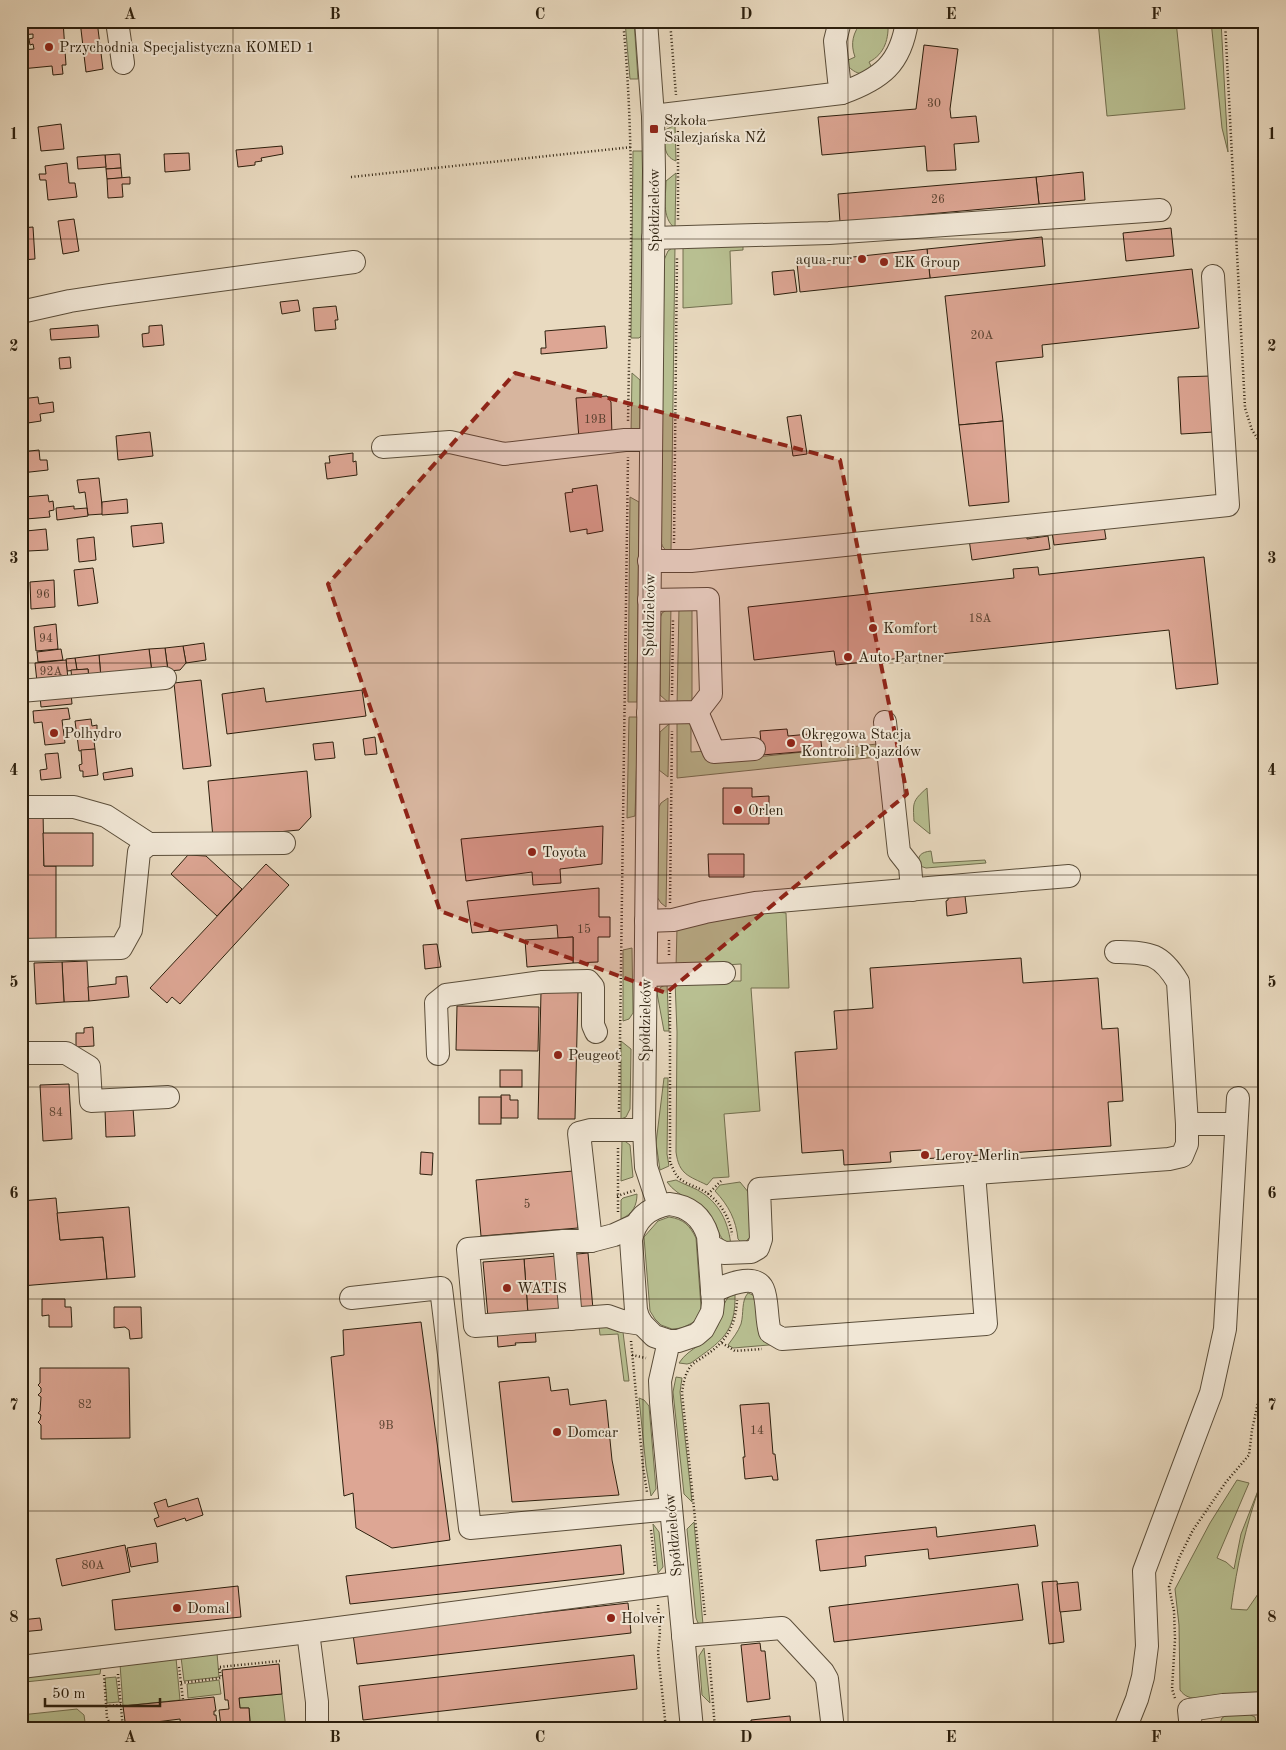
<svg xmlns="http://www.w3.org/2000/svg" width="1286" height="1750" viewBox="0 0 1286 1750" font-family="'Old Standard TT',serif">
  <rect width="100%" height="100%" fill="#e9dac0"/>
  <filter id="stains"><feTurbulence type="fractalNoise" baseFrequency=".004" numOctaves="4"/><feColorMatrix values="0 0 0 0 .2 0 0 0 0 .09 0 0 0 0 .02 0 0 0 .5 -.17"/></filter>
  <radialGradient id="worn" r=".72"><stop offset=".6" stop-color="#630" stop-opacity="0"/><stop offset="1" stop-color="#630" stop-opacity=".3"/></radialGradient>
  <g fill="#b8bf91" stroke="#726f4f">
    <polygon points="625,21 634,21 638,79 630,79"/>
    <path d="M862,21H889L888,22C889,38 885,54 869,62L874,72C860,77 853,72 844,62L855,57C850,43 853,33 862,21Z"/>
    <polygon points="1098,21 1176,21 1185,109 1107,116"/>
    <polygon points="1211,21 1221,21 1228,152 1222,128"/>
    <path d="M675,125L676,161C662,156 665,142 665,130Z"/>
    <polygon points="633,151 643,151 642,335 639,338 631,338"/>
    <path d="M676,173L675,228C661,218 666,196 666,181Z"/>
    <polygon points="743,244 743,250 730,251 732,304 683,308 683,247"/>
    <path d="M675,246L671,552C665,550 662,548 661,541L664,260L668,251Z"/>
    <polygon points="632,373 640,380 640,434 631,434"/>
    <polygon points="630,497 639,502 637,702 628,702"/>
    <polygon points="671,607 669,703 660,695 660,618 662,613"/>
    <polygon points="679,607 692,609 692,702 677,706"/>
    <polygon points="629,717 638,717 635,816 627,818"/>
    <polygon points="691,720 691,752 706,751 711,762 877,744 877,757 677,778 677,721"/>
    <polygon points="669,724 668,777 659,770 660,732"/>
    <path d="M927,788L930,834L914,821C913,803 912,801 927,788Z"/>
    <polygon points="668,798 666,907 661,903 657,897 659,807 661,803"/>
    <path d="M931,851L933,863L985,860L986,863L926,868L920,866C916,856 921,852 931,851Z"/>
    <path d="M764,910L786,913L789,988H751L760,1111L724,1114L729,1177L713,1178L707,1185C689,1176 679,1175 676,1152L677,1032L675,981H741V964L676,968L677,927Z"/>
    <polygon points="632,948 633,1013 629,1019 623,1021 623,950"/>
    <polygon points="667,984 669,1031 664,1031 657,993 661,987"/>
    <polygon points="621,1041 631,1049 630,1109 626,1117 621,1119"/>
    <polygon points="664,1078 668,1078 667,1154 669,1166 660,1170 656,1143"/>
    <polygon points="622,1139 630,1145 633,1177 621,1181"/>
    <path d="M676,1180C685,1185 696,1188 704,1194C722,1207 729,1226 731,1246C716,1237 720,1228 711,1217C700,1201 678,1198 667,1182Z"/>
    <path d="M740,1182L749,1193L753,1234L743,1244L738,1239C736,1220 729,1206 715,1191L720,1185Z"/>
    <path d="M637,1194C637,1205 633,1214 621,1219V1200L623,1198Z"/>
    <path d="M669,1217C684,1219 690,1226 696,1238L701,1307L699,1316L692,1323L682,1328L672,1329L661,1325L655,1319L650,1311L644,1237L658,1221Z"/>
    <path d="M735,1293C736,1334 721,1341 691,1363L687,1364L679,1363C689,1347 709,1344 717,1327C723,1316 721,1298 735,1293Z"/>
    <path d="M748,1293L753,1295L781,1344L733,1348L728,1345C733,1338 738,1332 741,1324C744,1313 741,1301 748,1293Z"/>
    <polygon points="599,1326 616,1329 623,1332 629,1381 624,1381 618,1334 600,1335"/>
    <polygon points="676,1377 682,1378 680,1392 692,1502 684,1494 673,1392"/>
    <polygon points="639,1398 644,1400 649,1406 656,1489 651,1496 646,1467"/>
    <path d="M1237,1480L1249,1483L1217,1558L1226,1562L1234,1569L1241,1534L1261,1483C1246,1524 1237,1565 1231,1609L1247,1610L1258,1594L1265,1552V1668L1257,1694L1199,1699C1190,1698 1185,1697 1180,1690L1179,1625L1175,1589L1210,1523Z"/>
    <polygon points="694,1522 703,1625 698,1623 696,1618 687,1529"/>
    <polygon points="653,1524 659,1532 663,1567 658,1573"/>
    <polygon points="704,1648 710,1703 702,1695 699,1656"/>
    <polygon points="217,1653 219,1677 184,1681 181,1657"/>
    <polygon points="176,1658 180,1700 123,1706 120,1664"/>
    <polygon points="101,1667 100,1674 92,1675 25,1682 22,1678"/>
    <polygon points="116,1677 119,1702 107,1703 105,1678"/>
    <polygon points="219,1680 221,1694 188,1698 187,1684"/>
    <polygon points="282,1694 286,1729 251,1729 249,1708 240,1708 239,1698"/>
    <polygon points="77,1709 84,1715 86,1729 21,1729 21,1715"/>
    <polygon points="1232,1712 1244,1712 1255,1717 1257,1729 1220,1729 1220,1723 1222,1718"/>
  </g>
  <g fill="#dda694" stroke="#2c1f0d">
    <polygon points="21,21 63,21 66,65 62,65 63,74 53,75 52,66 21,69 21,50 34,49 33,44 30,45 29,39 33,38 33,34 21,35"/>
    <polygon points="80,21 97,21 103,69 86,72"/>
    <polygon points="924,45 958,49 950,109 951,118 976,116 979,142 954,144 956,170 927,171 925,146 822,155 818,117 916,109"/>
    <polygon points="21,106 23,117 26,116 28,133 21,134"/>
    <polygon points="61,124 64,149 41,151 38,127"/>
    <polygon points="282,146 283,154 261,158 262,161 255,162 255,165 238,167 236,150"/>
    <polygon points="189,153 190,170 165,172 164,154"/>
    <polygon points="120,154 121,168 106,169 105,155"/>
    <polygon points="103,155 105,155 106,167 78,169 77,157"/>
    <polygon points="67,163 69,183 75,183 77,197 48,200 46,180 40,180 39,174 46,174 45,166"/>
    <polygon points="121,168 122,178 107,179 106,169"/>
    <polygon points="1083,172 1085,200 1039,204 1036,177"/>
    <polygon points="130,177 130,184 122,184 123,197 108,198 107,179"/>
    <polygon points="1036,177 1039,204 840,222 838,194"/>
    <polygon points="74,219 79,251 63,254 58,221"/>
    <polygon points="33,227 35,259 21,260 21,228"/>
    <polygon points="1171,228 1174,256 1126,261 1123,233"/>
    <polygon points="1042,237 1045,266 930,278 927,249"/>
    <polygon points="927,249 930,278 800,292 797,263"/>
    <polygon points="1192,269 1199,328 1042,345 1043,357 996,362 1003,421 959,425 945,296"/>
    <polygon points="794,270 797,292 774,295 772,272"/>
    <polygon points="298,300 300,311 282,314 280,302"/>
    <polygon points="336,306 338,320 335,320 336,329 315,331 313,308"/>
    <polygon points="98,325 99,337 51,340 50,329"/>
    <polygon points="162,325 164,345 143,347 142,334 149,333 149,326"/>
    <polygon points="605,326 607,348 541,354 541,348 546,348 545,331"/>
    <polygon points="70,357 71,368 60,369 59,358"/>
    <polygon points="1211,376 1214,432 1181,434 1178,377"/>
    <polygon points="607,396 611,402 612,436 579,439 576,398"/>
    <polygon points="38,397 39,404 53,402 54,412 40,414 41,421 21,424 21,399"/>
    <polygon points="801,415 807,454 793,456 787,417"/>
    <polygon points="1003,421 1009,502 969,506 959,425"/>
    <polygon points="150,432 153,456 118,460 116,436"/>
    <polygon points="39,450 40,460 47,460 48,470 21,473 21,452"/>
    <polygon points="353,453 353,462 356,461 357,475 327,479 325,463 330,463 329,456"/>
    <polygon points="99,478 103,514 88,515 85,492 79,493 77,480"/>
    <polygon points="597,485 603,531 587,534 587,529 570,532 565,493 573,492 572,489"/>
    <polygon points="48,495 49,502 53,501 54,510 49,511 50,517 26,519 24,497"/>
    <polygon points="127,499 128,513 102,515 102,502"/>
    <polygon points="74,506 74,509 87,508 88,516 57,520 56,508"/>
    <polygon points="162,523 164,543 133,547 131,526"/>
    <polygon points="1104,526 1106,539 1054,545 1052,532"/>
    <polygon points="46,529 48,550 28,551 26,531"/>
    <polygon points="1026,531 1027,539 1048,536 1050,549 972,560 969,539"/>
    <polygon points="94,537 96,560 79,562 77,539"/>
    <polygon points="1204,557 1218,684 1176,689 1169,630 836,665 834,651 754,660 748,607 1014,578 1013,569 1038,567 1039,575"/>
    <polygon points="93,568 98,603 78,606 74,570"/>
    <polygon points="54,580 55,607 31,609 30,582"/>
    <polygon points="56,624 58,649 36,651 34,627"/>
    <polygon points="204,643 206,660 186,663 183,646"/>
    <polygon points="183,646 186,663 180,670 168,671 165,648"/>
    <polygon points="165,648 168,671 152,673 149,649"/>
    <polygon points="61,649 63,660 38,662 37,652"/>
    <polygon points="149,649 152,673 101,678 99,655"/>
    <polygon points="99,655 101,678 89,680 88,669 77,670 75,658"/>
    <polygon points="75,658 77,670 67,671 66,659"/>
    <polygon points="66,660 68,679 37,682 35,663"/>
    <polygon points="88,669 89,679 72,681 71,670"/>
    <polygon points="201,680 211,766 183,769 174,683"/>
    <polygon points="264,688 266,702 362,690 366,716 227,734 222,694"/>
    <polygon points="71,693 72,704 41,707 40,696"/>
    <polygon points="68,708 70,719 62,720 65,743 45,745 42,722 34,723 33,711"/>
    <polygon points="91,719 92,726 97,725 97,733 93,734 95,749 79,751 75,721"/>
    <polygon points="787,729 788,736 820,733 822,750 762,755 760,731"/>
    <polygon points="375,737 377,754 365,755 363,739"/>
    <polygon points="333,742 335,758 315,760 313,744"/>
    <polygon points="95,749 98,775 83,777 83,771 80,771 79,765 82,764 81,750"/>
    <polygon points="58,753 61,778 41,780 40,770 47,769 45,754"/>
    <polygon points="132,768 133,776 104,780 103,773"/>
    <polygon points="307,771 311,817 299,830 213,838 208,781"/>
    <polygon points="723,788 752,788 752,797 769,796 769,824 723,824"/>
    <polygon points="21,811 43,811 44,866 56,866 56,939 21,939 21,914 23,914"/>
    <polygon points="603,826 602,864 560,869 561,883 533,885 532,872 466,881 461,839"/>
    <polygon points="43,833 93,833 93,866 44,866"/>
    <polygon points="708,854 744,854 744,877 709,877"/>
    <polygon points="188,855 206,856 242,889 217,916 171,874"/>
    <polygon points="266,864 289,885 180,1004 172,997 167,1003 150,988"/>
    <polygon points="599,888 599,917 610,917 610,937 598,937 598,962 573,963 573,937 558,938 557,925 472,933 467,901"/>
    <polygon points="965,896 967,913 947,916 946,901 948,900 948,898"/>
    <polygon points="573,937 573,963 527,967 525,940"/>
    <polygon points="437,944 441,967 425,969 423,945"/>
    <polygon points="1021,958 1023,983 1098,978 1102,1029 1118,1028 1123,1101 1108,1102 1111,1146 922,1159 921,1150 890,1152 891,1162 844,1165 843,1150 802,1153 795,1052 837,1049 834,1011 873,1008 870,968"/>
    <polygon points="87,961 89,1001 64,1002 62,962"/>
    <polygon points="62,962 64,1002 36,1004 34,963"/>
    <polygon points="127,976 129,997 89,1001 88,987 116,984 116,977"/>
    <polygon points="541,992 578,992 575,1119 538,1119"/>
    <polygon points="457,1006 539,1007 538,1051 456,1050"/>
    <polygon points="93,1027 94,1046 76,1047 76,1033 84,1033 84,1028"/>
    <rect x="500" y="1070" width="22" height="17"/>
    <polygon points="69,1084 72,1139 43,1141 40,1085"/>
    <polygon points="501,1095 510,1095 510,1100 518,1100 518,1118 501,1118"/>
    <rect x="479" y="1097" width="22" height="27"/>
    <polygon points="133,1108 135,1136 106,1137 105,1110"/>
    <polygon points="421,1152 433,1153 432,1175 420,1174"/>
    <polygon points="573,1171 578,1228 481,1236 476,1180"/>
    <polygon points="56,1198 60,1240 103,1237 107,1279 21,1286 21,1201"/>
    <polygon points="129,1207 135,1277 107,1279 103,1237 60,1240 57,1213"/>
    <polygon points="588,1253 593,1309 528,1314 524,1259"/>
    <polygon points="524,1259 528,1314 488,1317 483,1262"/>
    <polygon points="42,1299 65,1299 65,1307 71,1307 72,1327 49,1327 49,1315 42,1316"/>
    <polygon points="114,1307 141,1307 142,1338 130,1339 129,1330 125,1327 114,1328"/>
    <polygon points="421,1322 450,1540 392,1548 356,1528 353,1493 344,1496 331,1357 344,1355 343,1330"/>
    <polygon points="535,1328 536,1342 515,1343 516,1345 498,1347 497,1330"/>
    <polygon points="40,1368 129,1368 130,1438 41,1439 41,1425 38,1422 40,1420 41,1415 38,1413 40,1411 41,1397 38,1395 41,1392 41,1388 38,1385 40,1383"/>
    <polygon points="549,1377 551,1391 568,1389 570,1405 606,1400 612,1460 619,1495 512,1502 499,1382"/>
    <polygon points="769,1403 773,1454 775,1454 778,1480 773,1480 772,1476 745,1479 743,1457 745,1457 740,1405"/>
    <polygon points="198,1498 203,1515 186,1521 185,1518 157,1527 154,1519 159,1517 154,1503 166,1499 168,1507"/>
    <polygon points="1035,1525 1038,1546 929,1559 928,1549 865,1556 866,1566 820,1571 816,1540 936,1527 937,1537"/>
    <polygon points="156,1543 158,1562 131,1567 127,1548"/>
    <polygon points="125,1545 130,1572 62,1586 56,1559"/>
    <polygon points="621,1545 624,1574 350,1604 346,1576"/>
    <polygon points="1057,1581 1064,1642 1049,1644 1042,1582"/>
    <polygon points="1078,1582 1081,1610 1060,1612 1057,1584"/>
    <polygon points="1018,1584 1023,1620 834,1642 829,1607"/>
    <polygon points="238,1586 241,1617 115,1630 112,1600"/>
    <polygon points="628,1603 631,1633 357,1664 353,1634"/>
    <polygon points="40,1618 42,1630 21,1632 21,1620"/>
    <polygon points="760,1643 761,1651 765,1651 770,1699 747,1702 741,1645"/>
    <polygon points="634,1655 637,1689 363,1720 359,1686"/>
    <polygon points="279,1664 282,1694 239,1698 240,1708 249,1708 250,1723 221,1726 219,1710 229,1709 228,1700 225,1700 222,1670"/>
    <polygon points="214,1697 216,1711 214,1711 214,1715 216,1715 217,1725 181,1728 180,1719 156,1722 157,1729 126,1729 123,1706"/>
    <polygon points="790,1716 791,1729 751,1729 751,1720"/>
  </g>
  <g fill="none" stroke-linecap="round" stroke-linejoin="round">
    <g stroke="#5b4e3a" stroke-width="24">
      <g id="minor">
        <polyline points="117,21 123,63"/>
        <polyline points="646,21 653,116 654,171 644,1130 646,1167 659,1206"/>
        <polyline points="840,21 835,41 839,80 842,93"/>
        <path d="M653,116L842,93C881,79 901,64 907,21"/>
        <polyline points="653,238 829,233 1160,210"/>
        <polyline points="21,312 70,301 109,295 354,262"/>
        <polyline points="383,447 450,442 504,454 625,440 651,440"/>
        <polyline points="649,561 691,561 1228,505 1213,276"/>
        <polyline points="21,691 165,678"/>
        <polyline points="697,712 714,752 754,749"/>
        <polyline points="648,713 697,712 711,694 708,599 649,600"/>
        <polyline points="885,722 899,852 910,866 912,890"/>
        <polyline points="21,807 74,807 106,816 149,844"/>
        <polyline points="646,921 673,920 705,912 755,903 1069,876"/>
        <polyline points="21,950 121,948 131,930 139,852 149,844 284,843"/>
        <path d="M1116,952C1149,953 1160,952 1178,982L1187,1124"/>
        <polyline points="646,975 724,973"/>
        <polyline points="21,1053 66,1053 89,1067 91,1101 168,1097"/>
        <polyline points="438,1054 436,1003 446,995 542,982 588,981 593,987 593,1025 596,1032"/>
        <path d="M669,1204C689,1206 702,1217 708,1236L713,1303L712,1312L703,1329L696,1335L678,1341H669L654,1336L642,1324L638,1317L636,1310L631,1240C635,1219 648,1208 669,1204Z"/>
        <polyline points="636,1225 614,1235 591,1241 564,1241 468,1249 475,1326 608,1316 622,1321 642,1324"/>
        <polyline points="564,1241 571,1319"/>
        <polyline points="591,1241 579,1133 591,1130 644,1130"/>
        <polyline points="709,1245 724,1253 751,1252 758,1248 761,1239 759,1189 1169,1159 1182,1156 1187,1144 1187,1124 1236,1124"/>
        <path d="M712,1292C724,1286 755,1272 763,1289C768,1300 766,1319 770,1332L782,1339L986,1324L974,1173"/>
        <polyline points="351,1298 441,1288 470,1528 671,1509"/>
        <polyline points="669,1341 660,1381 661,1402 692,1729"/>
        <polyline points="308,1632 317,1702 317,1729"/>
        <polyline points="683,1636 782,1628 823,1672 827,1679 833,1729"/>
        <polyline points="21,1667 308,1632 678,1583"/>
        <polyline points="1125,1729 1137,1699 1143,1677 1147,1646 1144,1571 1211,1393 1225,1329 1238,1098"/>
        <polyline points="1191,1729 1189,1710 1223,1705 1265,1703"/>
      </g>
    </g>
    <g stroke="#2c1f0d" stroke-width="2.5" stroke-dasharray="1 2.5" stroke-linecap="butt">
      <path d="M623,21C636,155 630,288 628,422"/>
      <polyline points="670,21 676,95"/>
      <polyline points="1225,21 1245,408 1252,430 1265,450"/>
      <polyline points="678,131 678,220"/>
      <polyline points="351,177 632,147"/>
      <polyline points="674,543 677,256"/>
      <polyline points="672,695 673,618"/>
      <polyline points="670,903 672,731"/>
      <polyline points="669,955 669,938"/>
      <path d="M670,993V1162C672,1166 674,1172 677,1176C682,1182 691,1185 698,1188C716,1196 730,1215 732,1235"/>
      <polyline points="619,1112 628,457"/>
      <polyline points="708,1194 721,1181"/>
      <polyline points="617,1196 636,1190"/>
      <polyline points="618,1212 618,1147"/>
      <polyline points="631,1341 643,1467 647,1492"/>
      <polyline points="722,1343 735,1351 762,1349"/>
      <polyline points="632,1355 646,1358"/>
      <polyline points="651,1530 655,1567"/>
      <polyline points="658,1605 660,1632 658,1652 666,1729"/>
      <path d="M705,1615L682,1393C683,1384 685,1374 690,1367C694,1362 701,1359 706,1355C726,1342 736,1325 737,1300"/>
      <polyline points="709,1653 715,1729"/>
      <polyline points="179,1667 183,1700"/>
      <polyline points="118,1674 123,1729"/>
      <polyline points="104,1675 107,1718 113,1729"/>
      <polyline points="181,1683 221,1678 219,1667 280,1661"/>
      <polyline points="1175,1698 1172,1689 1175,1639 1174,1611 1169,1587 1179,1558 1193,1530 1226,1482 1249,1455 1252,1430 1265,1371"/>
      <polyline points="106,1706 121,1705"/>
    </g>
    <use href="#minor" stroke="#f1e7d6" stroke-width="22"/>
  </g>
  <path fill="#8f2418" fill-opacity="0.2" stroke="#8f2418" stroke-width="4" stroke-dasharray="10 6" stroke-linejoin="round" d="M515,373L840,460L907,794L666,993L440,911L328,584Z"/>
  <path fill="none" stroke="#2c1f0d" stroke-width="1" stroke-opacity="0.55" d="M233,21V1729M438,21V1729M643,21V1729M848,21V1729M1053,21V1729M21,239H1265M21,451H1265M21,663H1265M21,875H1265M21,1087H1265M21,1299H1265M21,1511H1265"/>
  <g fill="#8f2418" stroke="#f1e7d6" stroke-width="2">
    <circle cx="49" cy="47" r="5"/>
    <rect x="649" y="124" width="10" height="10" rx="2.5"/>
    <circle cx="862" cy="259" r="5"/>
    <circle cx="884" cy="262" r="5"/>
    <circle cx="873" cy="628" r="5"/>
    <circle cx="848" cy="657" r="5"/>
    <circle cx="54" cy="733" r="5"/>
    <circle cx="791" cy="743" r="5"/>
    <circle cx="738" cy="810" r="5"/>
    <circle cx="532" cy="852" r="5"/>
    <circle cx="558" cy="1055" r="5"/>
    <circle cx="925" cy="1155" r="5"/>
    <circle cx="507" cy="1288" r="5"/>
    <circle cx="557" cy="1432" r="5"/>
    <circle cx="177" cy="1608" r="5"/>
    <circle cx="611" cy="1618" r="5"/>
  </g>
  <g text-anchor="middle" stroke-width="4" stroke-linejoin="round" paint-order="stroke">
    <g font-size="12" fill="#58412f">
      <text x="934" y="107">30</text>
      <text x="938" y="203">26</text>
      <text x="982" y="339">20A</text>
      <text x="595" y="423">19B</text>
      <text x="43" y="598">96</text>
      <text x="980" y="622">18A</text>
      <text x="46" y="642">94</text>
      <text x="51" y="675">92A</text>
      <text x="584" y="933">15</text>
      <text x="56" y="1116">84</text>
      <text x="527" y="1208">5</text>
      <text x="85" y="1408">82</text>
      <text x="386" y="1429">9B</text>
      <text x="757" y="1434">14</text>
      <text x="93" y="1569">80A</text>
    </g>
    <g font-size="15" fill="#2c1f0d" stroke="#f1e7d6" text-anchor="start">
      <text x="59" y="52">Przychodnia Specjalistyczna KOMED 1</text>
      <text x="664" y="125">Szkoła<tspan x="664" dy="17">Salezjańska NŻ</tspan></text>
      <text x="852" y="264" text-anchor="end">aqua-rur</text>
      <text x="894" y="267">EK Group</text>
      <text x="883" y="633">Komfort</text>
      <text x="858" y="662">Auto Partner</text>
      <text x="64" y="738">Polhydro</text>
      <text x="801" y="739">Okręgowa Stacja<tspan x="801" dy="17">Kontroli Pojazdów</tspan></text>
      <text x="748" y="815">Orlen</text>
      <text x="542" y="857">Toyota</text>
      <text x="568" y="1060">Peugeot</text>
      <text x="935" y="1160">Leroy Merlin</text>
      <text x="517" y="1293">WATIS</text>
      <text x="567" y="1437">Domcar</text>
      <text x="187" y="1613">Domal</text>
      <text x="621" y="1623">Holver</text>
    </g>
    <g font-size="15" fill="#2c1f0d" stroke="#f1e7d6">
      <text transform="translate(654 210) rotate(-90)" y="5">Spółdzielców</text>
      <text transform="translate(649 615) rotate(-89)" y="5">Spółdzielców</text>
      <text transform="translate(645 1020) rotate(-89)" y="5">Spółdzielców</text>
      <text transform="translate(673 1535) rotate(-95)" y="5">Spółdzielców</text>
    </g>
  </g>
  <rect width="1286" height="1750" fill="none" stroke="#e9dac0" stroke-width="55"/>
  <path d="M45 1698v8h115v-8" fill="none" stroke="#2c1f0d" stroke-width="2.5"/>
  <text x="52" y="1698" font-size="15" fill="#2c1f0d" stroke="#f1e7d6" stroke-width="4" paint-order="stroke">50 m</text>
  <rect x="28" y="28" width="1230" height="1694" fill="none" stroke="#2c1f0d" stroke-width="2"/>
  <g font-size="16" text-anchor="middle" font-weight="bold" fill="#2c1f0d">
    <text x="130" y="19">A</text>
    <text x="335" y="19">B</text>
    <text x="540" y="19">C</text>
    <text x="746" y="19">D</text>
    <text x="951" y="19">E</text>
    <text x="1156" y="19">F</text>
    <text x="14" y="139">1</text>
    <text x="1272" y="139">1</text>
    <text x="14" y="351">2</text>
    <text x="1272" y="351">2</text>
    <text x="14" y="563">3</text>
    <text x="1272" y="563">3</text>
    <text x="14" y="775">4</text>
    <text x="1272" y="775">4</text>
    <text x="14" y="987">5</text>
    <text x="1272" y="987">5</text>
    <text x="14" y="1198">6</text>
    <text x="1272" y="1198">6</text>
    <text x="14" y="1410">7</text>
    <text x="1272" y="1410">7</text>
    <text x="14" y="1622">8</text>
    <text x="1272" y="1622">8</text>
    <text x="130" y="1742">A</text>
    <text x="335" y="1742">B</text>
    <text x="540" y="1742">C</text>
    <text x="746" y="1742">D</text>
    <text x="951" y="1742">E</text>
    <text x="1156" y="1742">F</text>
  </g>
  <rect width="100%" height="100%" filter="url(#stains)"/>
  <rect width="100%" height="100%" fill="url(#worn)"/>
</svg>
